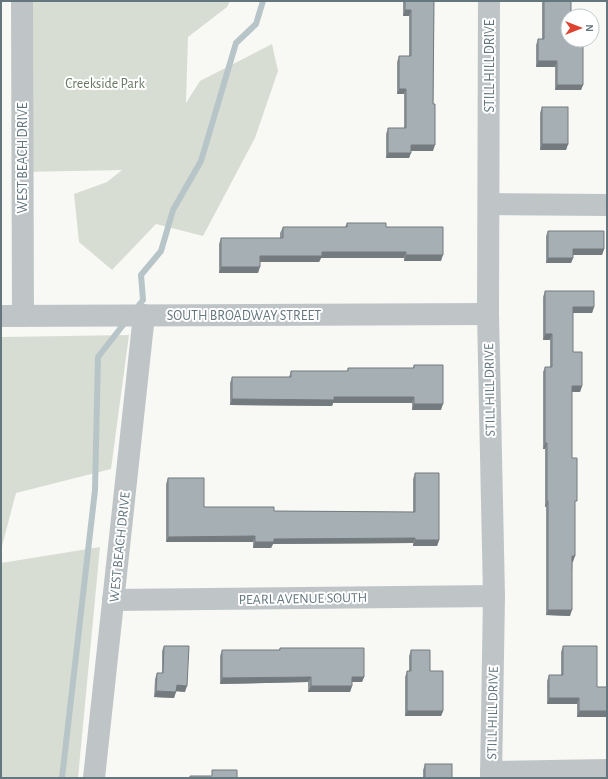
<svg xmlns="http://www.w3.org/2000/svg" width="608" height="779" viewBox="0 0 608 779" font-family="'Alegreya Sans',sans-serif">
  <rect width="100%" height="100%" fill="#f8f8f5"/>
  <g fill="#d8ddd4">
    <polygon points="22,1 230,1 227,7 188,37 186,103 200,81 272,44 278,71 255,138 203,236 156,224 112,270 79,242 74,194 107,182 122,170 23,172"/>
    <polygon points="129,335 111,469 16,493 1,550 1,337"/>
    <polygon points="100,547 78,778 1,778 1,563"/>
  </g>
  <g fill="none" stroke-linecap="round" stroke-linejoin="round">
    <g stroke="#b7c5c8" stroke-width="6">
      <polyline points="135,310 143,300 141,275 161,251 173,210 201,161 236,43 256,24 263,1"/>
      <polyline points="62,778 95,490 98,357 127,320"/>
    </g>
    <g stroke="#bfc5c7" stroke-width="22">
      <polyline points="22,1 23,316"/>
      <polyline points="489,1 488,314 494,596 491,778"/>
      <polyline points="489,204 607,205"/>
      <polyline points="1,316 488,314"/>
      <polyline points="113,600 494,596"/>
      <polyline points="491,772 607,770"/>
      <polyline points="94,778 144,315"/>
    </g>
  </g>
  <g fill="#8f979b">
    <polygon points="403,1 434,1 433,151 411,151 409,158 386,158 386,134 388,128 404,128 404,94 397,94 397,62 399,56 409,56 409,16 403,16"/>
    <polygon points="542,1 571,1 568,40 583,85 581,90 555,90 555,67 536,67 536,45 538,39 542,39"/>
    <polygon points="542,107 568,144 566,150 540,150 540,113"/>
    <polygon points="347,223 386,227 441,261 404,261 404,258 321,258 319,262 260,262 258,273 219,273 219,244 221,238 280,238 280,233 283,227 345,227"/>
    <polygon points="548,231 604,249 602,255 573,255 573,258 571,263 546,263 546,236"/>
    <polygon points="545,291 594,307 592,313 573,313 573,352 582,386 580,392 572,392 572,458 575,507 570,616 546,615 546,507 545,507 545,449 543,449 543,372 545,367 550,367 550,340 543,340 543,297"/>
    <polygon points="414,365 441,410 412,410 412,403 333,403 332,406 230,405 230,383 232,377 289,377 291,371 347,371 348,368 413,368"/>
    <polygon points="415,473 439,540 437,546 413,546 413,543 273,544 271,548 253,548 253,542 166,542 166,484 168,478 204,507 274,511 413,512 413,479"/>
    <polygon points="164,646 185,692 176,691 174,698 154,697 155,679 157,673 162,673 162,651"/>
    <polygon points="563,646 597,687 607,717 577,717 577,704 547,704 547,681 549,675 561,675 561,652"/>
    <polygon points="280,648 364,677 362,682 352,682 352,686 350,692 308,692 308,682 220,684 220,656 222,650 279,650"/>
    <polygon points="411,650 430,671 443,711 441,716 405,716 405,677 407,671 409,671 409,656"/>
    <polygon points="425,764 452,778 423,778 423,770"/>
  </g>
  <g fill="#747b7e">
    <polygon points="405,10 411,10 409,16 403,16"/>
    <polygon points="538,61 557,61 555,67 536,67"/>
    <polygon points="557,85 583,85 581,90 555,90"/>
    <polygon points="399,89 406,89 404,94 397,94"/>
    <polygon points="542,144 568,144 566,150 540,150"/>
    <polygon points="411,145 435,145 433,151 409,151"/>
    <polygon points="388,153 411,153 409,158 386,158"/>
    <polygon points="573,249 604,249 602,255 571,255"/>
    <polygon points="322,252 406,252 404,258 321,258 319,262 258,262 260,256"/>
    <polygon points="406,255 443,255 441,261 404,261"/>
    <polygon points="548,258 573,258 571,263 546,263"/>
    <polygon points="221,267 260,267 258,273 219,273"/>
    <polygon points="573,307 594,307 592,313 571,313"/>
    <polygon points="545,334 552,334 550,340 543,340"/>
    <polygon points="572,386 582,386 580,392 570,392"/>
    <polygon points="334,397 414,397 412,403 333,403 332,406 230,405 232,399"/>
    <polygon points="414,404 443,404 441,410 412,410"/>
    <polygon points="545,443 547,443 545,449 543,449"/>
    <polygon points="547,501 548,501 546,507 545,507"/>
    <polygon points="255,536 253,542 166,542 168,537"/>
    <polygon points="415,538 413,543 273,544 271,548 253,548 255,542 274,539"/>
    <polygon points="415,540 439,540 437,546 413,546"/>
    <polygon points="572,556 575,556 573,562 570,562"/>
    <polygon points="548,610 572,610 570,616 546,615"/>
    <polygon points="311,677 308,682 220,684 222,678"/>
    <polygon points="352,677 364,677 362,682 350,682"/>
    <polygon points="177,685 187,686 185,692 175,691"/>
    <polygon points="311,686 352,686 350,692 308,692"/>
    <polygon points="156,691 176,692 174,698 154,697"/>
    <polygon points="549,698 579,698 577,704 547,704"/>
    <polygon points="407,711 443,711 441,716 405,716"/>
    <polygon points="579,711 607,711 607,717 577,717"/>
  </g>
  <g fill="#a6b0b4" stroke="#747b7e">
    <polygon points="405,1 434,1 433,104 435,104 435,145 411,145 411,153 388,153 388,128 406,128 406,89 399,89 399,56 411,56 411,10 405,10"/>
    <polygon points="544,1 571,1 571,16 568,16 568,40 583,40 583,85 557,85 557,61 538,61 538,39 544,39"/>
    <rect x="542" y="107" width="26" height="37"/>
    <polygon points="347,223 386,223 386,227 443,227 443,255 406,255 406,252 322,252 322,256 260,256 260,267 221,267 221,238 283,238 283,227 347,227"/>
    <polygon points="548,231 604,231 604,249 573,249 573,258 548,258"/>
    <polygon points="545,291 594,291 594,307 573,307 573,352 582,352 582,386 572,386 572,458 577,458 577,501 575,501 575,556 572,556 572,610 548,610 548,501 547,501 547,443 545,443 545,367 552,367 552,334 545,334"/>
    <polygon points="414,365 443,365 443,404 414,404 414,397 334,397 334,400 232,399 232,377 291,377 291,371 348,371 348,368 414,368"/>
    <polygon points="415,473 439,473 439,540 415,540 415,538 274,539 274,542 255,542 255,536 168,537 168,478 204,478 204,507 274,507 274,511 415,512"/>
    <polygon points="164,646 189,646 187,686 177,685 176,692 156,691 157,673 163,673"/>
    <polygon points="563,646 597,646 597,687 607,687 607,711 579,711 579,698 549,698 549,675 563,675"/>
    <polygon points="280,648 364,648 364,677 352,677 352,686 311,686 311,677 222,678 222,650 280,650"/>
    <polygon points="411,650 430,650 430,671 443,671 443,711 407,711 407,671 411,671"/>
    <rect x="425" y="764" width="27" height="14"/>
    <polygon points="212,770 237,770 237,778 190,778 190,776 212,776"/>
  </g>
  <g text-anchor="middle" stroke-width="4" stroke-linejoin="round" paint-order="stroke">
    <g font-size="14" fill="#64777f" stroke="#fff">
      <text transform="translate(489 66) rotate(-90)" y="5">STILL HILL DRIVE</text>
      <text transform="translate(22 158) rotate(-90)" y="5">WEST BEACH DRIVE</text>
      <text x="244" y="320">SOUTH BROADWAY STREET</text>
      <text transform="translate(489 390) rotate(-91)" y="5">STILL HILL DRIVE</text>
      <text transform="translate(119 547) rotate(-84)" y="5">WEST BEACH DRIVE</text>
      <text transform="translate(303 598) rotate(-1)" y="5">PEARL AVENUE SOUTH</text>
      <text transform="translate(492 713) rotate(-89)" y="5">STILL HILL DRIVE</text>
    </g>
    <g font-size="14" fill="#697763" stroke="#fff">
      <text x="105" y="88">Creekside Park</text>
    </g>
  </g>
  <rect width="608" height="779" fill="none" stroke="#64777f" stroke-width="4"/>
  <g transform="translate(580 28) rotate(90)"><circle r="19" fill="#ffffff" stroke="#c1c9cc"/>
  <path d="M0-3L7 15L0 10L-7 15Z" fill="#dd4330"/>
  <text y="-6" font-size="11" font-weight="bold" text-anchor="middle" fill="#64777f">N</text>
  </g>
</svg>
